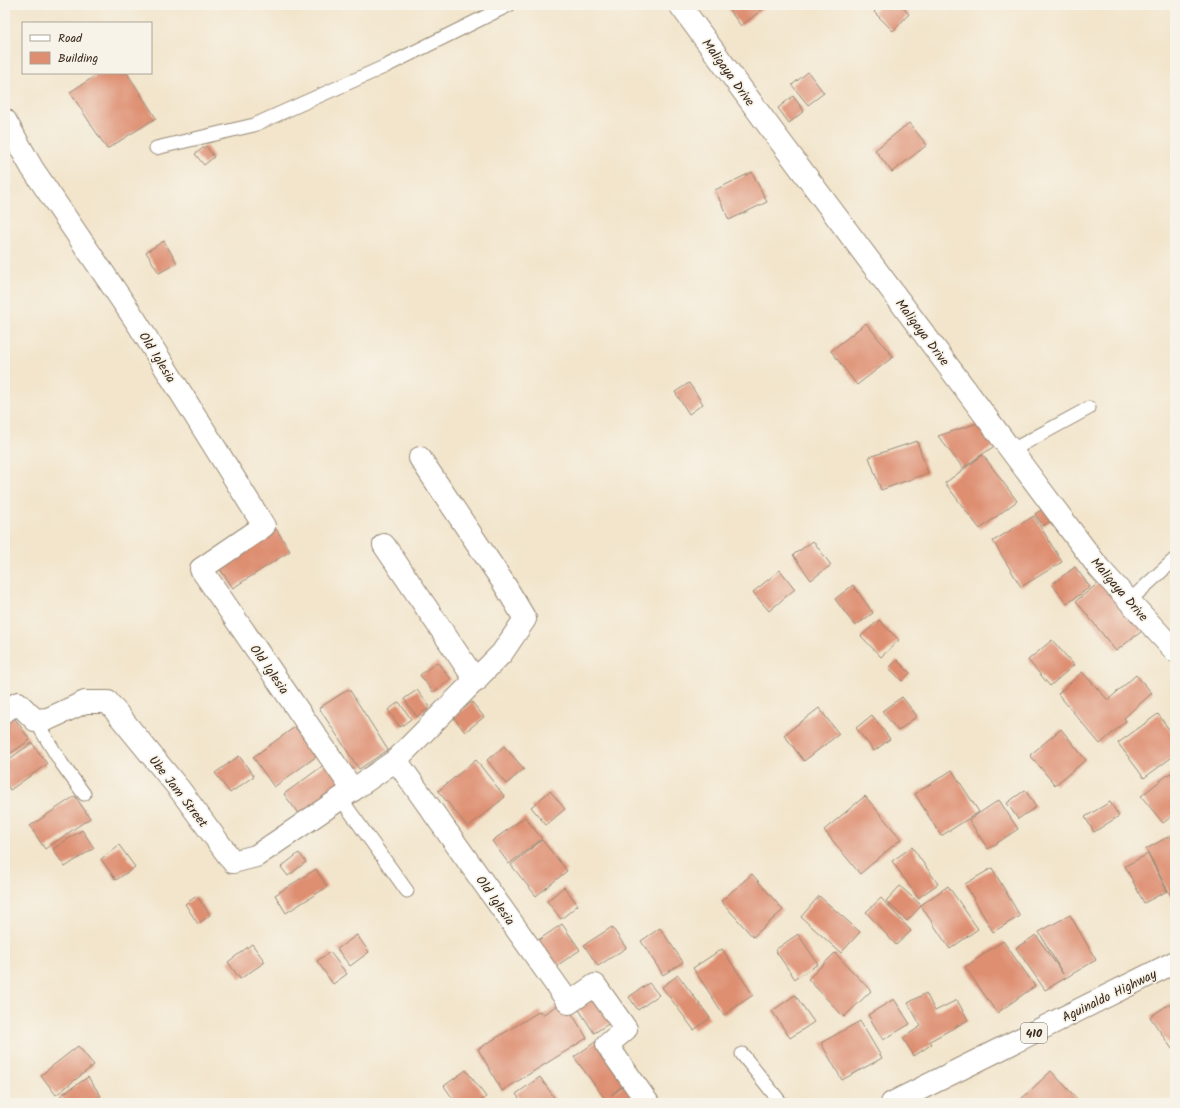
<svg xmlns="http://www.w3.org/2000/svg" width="1180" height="1108" viewBox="0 0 1180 1108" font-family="Kalam,sans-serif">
  <rect width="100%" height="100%" fill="#f7f3e8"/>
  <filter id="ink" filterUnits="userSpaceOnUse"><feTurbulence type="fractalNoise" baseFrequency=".025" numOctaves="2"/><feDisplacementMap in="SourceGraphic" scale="8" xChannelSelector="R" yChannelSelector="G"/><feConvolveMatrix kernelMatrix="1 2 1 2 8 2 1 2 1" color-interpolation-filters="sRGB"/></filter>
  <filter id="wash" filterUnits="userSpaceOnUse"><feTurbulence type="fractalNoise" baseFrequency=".012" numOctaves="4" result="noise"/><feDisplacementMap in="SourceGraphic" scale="16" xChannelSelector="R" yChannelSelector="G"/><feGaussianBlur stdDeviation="0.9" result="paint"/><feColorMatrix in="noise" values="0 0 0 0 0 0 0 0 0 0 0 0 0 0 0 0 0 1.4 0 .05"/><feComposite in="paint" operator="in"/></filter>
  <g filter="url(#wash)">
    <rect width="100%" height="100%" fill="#f2e5cc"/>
    <g id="blocks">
      <g fill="#de8e71">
        <polygon points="729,5 768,5 741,26 727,7"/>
        <polygon points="880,5 900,5 909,14 893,31 874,12"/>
        <polygon points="808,72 824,93 808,105 792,85"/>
        <polygon points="100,73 127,73 156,118 107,149 70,92"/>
        <polygon points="793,96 804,111 789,123 778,108"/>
        <polygon points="909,123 927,145 892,172 875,150"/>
        <polygon points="206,146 214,157 204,165 195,154"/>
        <polygon points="752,172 767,202 729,220 715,190"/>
        <polygon points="164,241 177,263 159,273 146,252"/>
        <polygon points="866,323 893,357 857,385 831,351"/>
        <polygon points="689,383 703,404 689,414 675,392"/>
        <polygon points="981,422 997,444 963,468 938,436"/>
        <polygon points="917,441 928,473 881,490 869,457"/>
        <polygon points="983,455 1017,501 980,529 945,483"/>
        <polygon points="1047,506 1054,519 1043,526 1035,514"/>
        <polygon points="1034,516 1062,562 1021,587 993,541"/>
        <polygon points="276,529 290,551 233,588 218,566"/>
        <polygon points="813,541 831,565 811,580 793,555"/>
        <polygon points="1075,567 1090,587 1067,604 1052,584"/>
        <polygon points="780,570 795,589 769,611 753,592"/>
        <polygon points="1106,577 1146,628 1116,651 1076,601"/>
        <polygon points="853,585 873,613 855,626 835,599"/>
        <polygon points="879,620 899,640 881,657 861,636"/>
        <polygon points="1052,640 1074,665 1050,686 1028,660"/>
        <polygon points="897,660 910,673 902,681 889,668"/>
        <polygon points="437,662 451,679 433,692 420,675"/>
        <polygon points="1082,672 1108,700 1136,675 1152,693 1124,718 1126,721 1100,744 1058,694"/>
        <polygon points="349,689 388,750 359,769 319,708"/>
        <polygon points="417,690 430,707 417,717 404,699"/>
        <polygon points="902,697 917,716 898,731 882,711"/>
        <polygon points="399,702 411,719 400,727 388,710"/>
        <polygon points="472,702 484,717 465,732 453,717"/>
        <polygon points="819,708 839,734 804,761 784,735"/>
        <polygon points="11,713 30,740 5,757 5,717"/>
        <polygon points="1158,714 1175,738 1175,755 1144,778 1118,743"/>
        <polygon points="872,715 890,739 874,751 856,728"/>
        <polygon points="295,727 317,756 274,787 253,757"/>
        <polygon points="1061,729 1086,760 1055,785 1030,755"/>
        <polygon points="32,743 47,764 10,790 5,782 5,762"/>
        <polygon points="504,746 524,769 506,784 487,760"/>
        <polygon points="239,756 254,776 230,793 215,773"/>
        <polygon points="476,760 505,797 468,827 438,791"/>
        <polygon points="328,762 347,788 303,820 284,794"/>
        <polygon points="952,770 979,812 941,836 915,794"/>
        <polygon points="1170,773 1175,780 1175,814 1163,823 1141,796"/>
        <polygon points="1025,790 1036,807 1018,819 1007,803"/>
        <polygon points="550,791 565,809 546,825 531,807"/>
        <polygon points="75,796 90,818 45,849 30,826"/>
        <polygon points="865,796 901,839 860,874 824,830"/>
        <polygon points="999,800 1018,829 988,849 969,820"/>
        <polygon points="1110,802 1119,816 1094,832 1085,817"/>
        <polygon points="525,817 542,839 509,864 492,841"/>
        <polygon points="82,830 94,848 65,867 53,849"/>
        <polygon points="1175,833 1175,904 1146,849"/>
        <polygon points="542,840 567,871 536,896 511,865"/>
        <polygon points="119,845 135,867 116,880 101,859"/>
        <polygon points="912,847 938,884 918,898 892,861"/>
        <polygon points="299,853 306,862 288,876 281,867"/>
        <polygon points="1148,854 1167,891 1144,903 1125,866"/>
        <polygon points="992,868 1020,916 993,932 965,884"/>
        <polygon points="316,869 327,887 286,913 275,895"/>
        <polygon points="752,874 783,910 753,937 721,901"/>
        <polygon points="900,886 921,905 948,886 978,929 950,949 921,906 907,921 886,901"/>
        <polygon points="564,887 578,905 561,919 547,901"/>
        <polygon points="197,896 210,915 198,924 185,904"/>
        <polygon points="819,896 860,932 841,953 801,917"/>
        <polygon points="881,898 911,931 896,945 866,912"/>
        <polygon points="1070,915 1096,960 1045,990 1016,948 1036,935 1063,974 1039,932"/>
        <polygon points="562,924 580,950 555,967 537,941"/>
        <polygon points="612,927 626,948 598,966 584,945"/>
        <polygon points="660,928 683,962 663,975 641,941"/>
        <polygon points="798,934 818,964 795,979 775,950"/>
        <polygon points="357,935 369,952 350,966 337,949"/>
        <polygon points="1003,941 1035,986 997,1013 965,967"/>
        <polygon points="252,944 265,962 240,979 228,962"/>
        <polygon points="722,949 753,995 724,1015 693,968"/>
        <polygon points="330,952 347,974 333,984 317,961"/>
        <polygon points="835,953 871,991 844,1017 808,979"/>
        <polygon points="678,975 710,1018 694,1030 662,987"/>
        <polygon points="649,983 659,995 638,1010 629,997"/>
        <polygon points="926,993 935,1011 957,1000 968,1020 930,1041 932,1044 914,1056 903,1038 921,1026 908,1003"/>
        <polygon points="795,995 814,1022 790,1038 772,1011"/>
        <polygon points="598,996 613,1021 594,1033 578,1008"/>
        <polygon points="894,999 910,1024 883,1040 868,1015"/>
        <polygon points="1175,1000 1175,1047 1172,1049 1150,1017"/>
        <polygon points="564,1001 587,1038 502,1091 478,1049 540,1011 542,1015"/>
        <polygon points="860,1021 882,1058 842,1080 821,1043"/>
        <polygon points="598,1040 629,1081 611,1095 631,1081 645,1103 608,1103 574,1057"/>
        <polygon points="78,1046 94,1065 56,1095 41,1075"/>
        <polygon points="466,1070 486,1097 478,1103 456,1103 444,1086"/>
        <polygon points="1051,1071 1081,1103 1017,1103"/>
        <polygon points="88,1077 101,1096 90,1103 65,1103 60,1096"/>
        <polygon points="540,1077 558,1103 522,1103 516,1094"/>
      </g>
    </g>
  </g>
  <g filter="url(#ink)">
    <use href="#blocks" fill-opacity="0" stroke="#968875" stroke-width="1"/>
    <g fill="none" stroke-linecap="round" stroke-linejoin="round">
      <g stroke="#968875" stroke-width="15">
        <g id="lane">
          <polyline points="156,148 254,125 386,66 509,5"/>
          <polyline points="1012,450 1089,408"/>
          <polyline points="1129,601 1175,559"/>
          <polyline points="35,720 62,764 84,794"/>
          <polyline points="341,799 407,891"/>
          <polyline points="742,1054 781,1103"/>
        </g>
      </g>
      <g stroke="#968875" stroke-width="24">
        <g id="street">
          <polyline points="680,5 768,125 1099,568 1175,651"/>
          <polyline points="5,120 32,168 136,321 264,526 201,569 353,790 396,760 569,1003 595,985 626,1029 607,1045 648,1103"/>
          <polyline points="384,545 476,681"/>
          <polyline points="5,711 18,703 35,720 48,719 85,702 108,702 180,790 233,862 256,856 353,790"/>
          <polyline points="396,760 502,653 525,619 503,582 420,458"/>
        </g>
      </g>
      <g stroke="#968875" stroke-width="24">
        <polyline id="primary" points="892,1103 1175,962"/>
      </g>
      <use href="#lane" stroke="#fff" stroke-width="13"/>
      <use href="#street" stroke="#fff" stroke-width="22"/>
      <use href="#primary" stroke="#fff" stroke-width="22"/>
    </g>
  </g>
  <g text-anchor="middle" stroke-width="3.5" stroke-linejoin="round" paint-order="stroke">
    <rect fill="#f7f3e8" stroke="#73665b" stroke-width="1" x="1021" y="1023" width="26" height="20" rx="3"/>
    <g font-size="12" font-weight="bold" fill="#3b2a1e">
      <text x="1034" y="1037">410</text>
    </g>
    <g font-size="13" fill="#3b2a1e" stroke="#f7f3e8">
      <text transform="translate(729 72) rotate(54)" y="5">Maligaya Drive</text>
      <text transform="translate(923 332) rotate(53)" y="5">Maligaya Drive</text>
      <text transform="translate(158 357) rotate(58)" y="5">Old Iglesia</text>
      <text transform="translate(1120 589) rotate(49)" y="5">Maligaya Drive</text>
      <text transform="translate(270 669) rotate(55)" y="5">Old Iglesia</text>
      <text transform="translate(179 791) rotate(52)" y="5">Ube Jam Street</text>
      <text transform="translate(496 900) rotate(55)" y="5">Old Iglesia</text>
      <text transform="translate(1109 995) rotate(-26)" y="5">Aguinaldo Highway</text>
    </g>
  </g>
  <rect width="1180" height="1108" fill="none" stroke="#f7f3e8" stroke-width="20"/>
  <rect x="22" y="22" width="130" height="52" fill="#f7f3e8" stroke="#aca397"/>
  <rect x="30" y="35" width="20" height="6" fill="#ffffff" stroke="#aca397"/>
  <text x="58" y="42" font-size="12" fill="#3b2a1e">Road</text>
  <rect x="30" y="52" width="20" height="12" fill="#de8e71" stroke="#aca397"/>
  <text x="58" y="62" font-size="12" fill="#3b2a1e">Building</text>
</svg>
